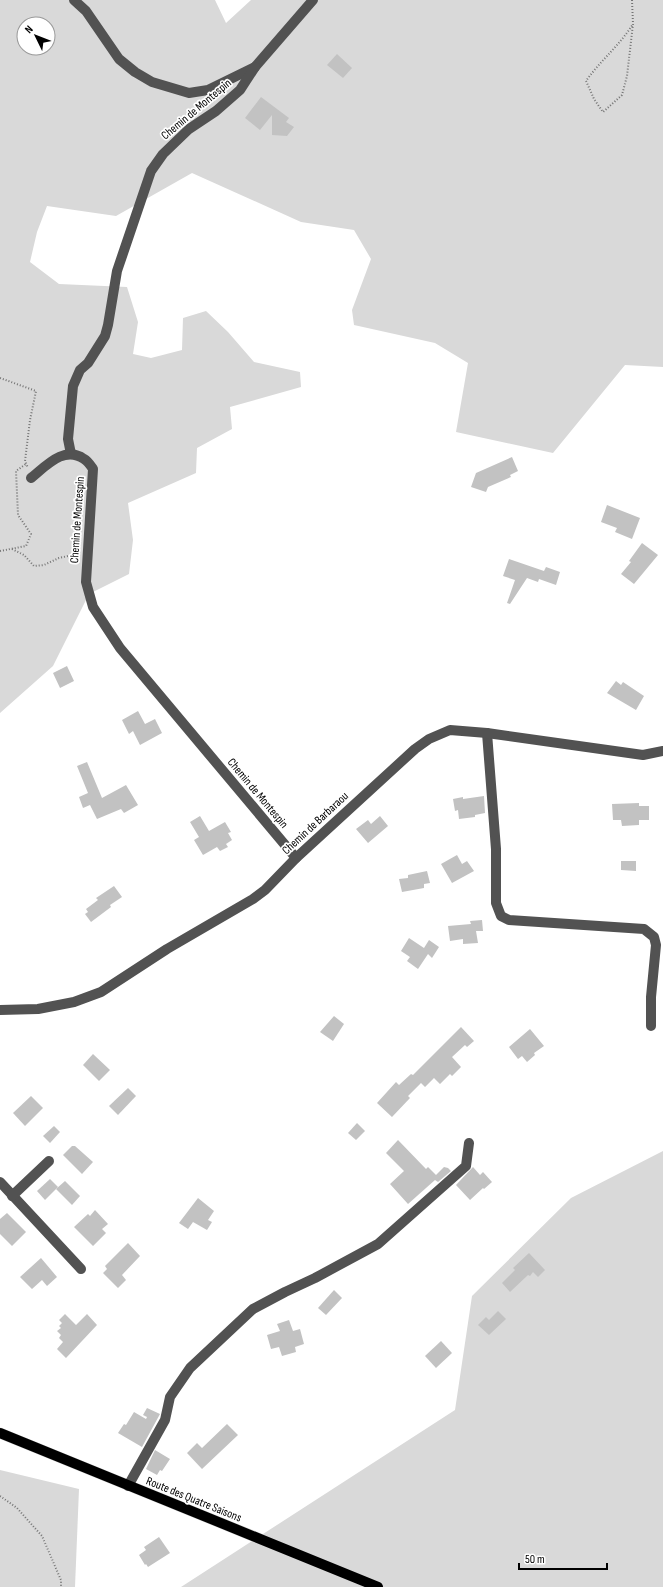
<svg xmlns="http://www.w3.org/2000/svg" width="663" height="1587" viewBox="0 0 663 1587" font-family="'Sofia Sans Condensed',sans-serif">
  <rect width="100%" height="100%" fill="#fff"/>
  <g fill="#d9d9d9" fill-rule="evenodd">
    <path d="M0,0H215L226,23L251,0H663V367L625,365L553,453L456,432L468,363L435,343L354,325L352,310L371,259L354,230L301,222L192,173L116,216L47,206L37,232L30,262L59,284L127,287L138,322L133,354L151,358L182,350L183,318L206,311L228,332L254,362L300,372L301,387L230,407L232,429L197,448L196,473L128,503L133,540L129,574L89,594L53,666L0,713ZM24,24H48V48H24Z"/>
    <polygon points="663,1151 663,1587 181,1587 455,1410 472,1296 571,1198"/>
    <polygon points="0,1470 79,1489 75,1587 0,1587"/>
  </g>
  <g fill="#c2c2c2">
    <polygon points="337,54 352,68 343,78 327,65"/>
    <polygon points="261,97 289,118 286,122 294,127 287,136 272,135 272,115 260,130 245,118"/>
    <polygon points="512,457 518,471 510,475 511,477 488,487 486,492 471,487 476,473"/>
    <polygon points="607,505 640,518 632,539 615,532 617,528 601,522"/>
    <polygon points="642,543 658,555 634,584 621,574 631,562 629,561"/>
    <polygon points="509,559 544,571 546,567 560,572 556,585 539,579 538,582 527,578 510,604 507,603 515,580 503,576"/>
    <polygon points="67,666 74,681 60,688 53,673"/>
    <polygon points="616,681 621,685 623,682 644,696 636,710 607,693"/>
    <polygon points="138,711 145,724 155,719 162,733 140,745 133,731 129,734 122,720"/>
    <polygon points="87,762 102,798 126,785 138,805 124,813 121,809 97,819 90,805 83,808 79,797 88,793 77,766"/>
    <polygon points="484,796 485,813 475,815 475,817 459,819 458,810 455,811 453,799 463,797 463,799"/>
    <polygon points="639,803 639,806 649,806 649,820 639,820 639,825 622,826 621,820 613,820 612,804"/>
    <polygon points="200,816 209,831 225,822 231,832 228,833 232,840 226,844 228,847 220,851 217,847 203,855 194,840 199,837 190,822"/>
    <polygon points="380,816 388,826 368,843 356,829 368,820 371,824"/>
    <polygon points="457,855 462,864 467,861 474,871 452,883 441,864"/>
    <polygon points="621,861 636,861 636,871 621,870"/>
    <polygon points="427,871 430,883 424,884 424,888 402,892 399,879 408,878 408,875"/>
    <polygon points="114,886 122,897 110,905 111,907 91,922 85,914 88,912 86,909 98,900 96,898"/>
    <polygon points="482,920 483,931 476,931 478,943 463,944 463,939 450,941 448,926 471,924 470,921"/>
    <polygon points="409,938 424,948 429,940 439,947 432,958 428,954 418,969 407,961 410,957 401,951"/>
    <polygon points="334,1016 344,1024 333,1041 320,1032"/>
    <polygon points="461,1027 474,1041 467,1047 465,1045 452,1057 461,1067 452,1076 450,1074 440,1084 434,1078 425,1087 421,1083 408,1096 410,1098 392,1117 377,1103 396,1082 399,1085 411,1074 413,1075"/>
    <polygon points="530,1029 544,1046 534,1053 535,1055 527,1062 522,1056 518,1059 509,1047"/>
    <polygon points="93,1054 110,1070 99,1081 83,1065"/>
    <polygon points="128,1088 136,1096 118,1115 109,1106"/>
    <polygon points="31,1096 43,1108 25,1126 13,1113"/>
    <polygon points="357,1123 365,1131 356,1140 348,1133"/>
    <polygon points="54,1126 60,1132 50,1143 43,1136"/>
    <polygon points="398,1140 426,1169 428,1167 436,1175 444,1167 448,1168 451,1171 438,1182 435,1180 408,1204 390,1184 404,1171 386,1153"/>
    <polygon points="72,1146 75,1146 93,1162 82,1174 63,1155"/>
    <polygon points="473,1167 480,1175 483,1172 492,1182 484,1189 483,1188 470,1200 456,1185"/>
    <polygon points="50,1179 58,1187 45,1200 37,1191"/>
    <polygon points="65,1181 80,1196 72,1205 56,1189"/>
    <polygon points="198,1198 214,1211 208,1220 212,1222 207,1230 193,1222 188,1229 179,1223"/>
    <polygon points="95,1210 108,1224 102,1229 106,1233 93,1246 74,1227 88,1214 90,1216"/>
    <polygon points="7,1213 26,1232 12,1246 0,1234 0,1219"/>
    <polygon points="128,1243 140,1256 122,1275 126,1280 118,1288 103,1273 107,1269 105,1266"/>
    <polygon points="529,1253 545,1270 538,1277 533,1272 530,1276 528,1275 510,1292 502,1283 515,1270 513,1268"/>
    <polygon points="41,1258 57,1277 47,1286 42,1280 32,1289 20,1277"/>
    <polygon points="334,1290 342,1298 326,1315 318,1308"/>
    <polygon points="498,1311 506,1319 489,1335 478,1325 486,1317 489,1320"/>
    <polygon points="65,1314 76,1325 87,1314 97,1325 66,1358 57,1349 63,1342 59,1338 61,1335 57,1331 61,1328 59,1326 62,1323 59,1320"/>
    <polygon points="289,1320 293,1331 300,1329 304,1344 295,1347 296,1352 282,1356 279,1347 271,1349 267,1335 280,1331 277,1324"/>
    <polygon points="441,1341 452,1353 436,1368 425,1356"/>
    <polygon points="147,1408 160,1414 142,1447 118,1433 124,1424 126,1425 134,1412 146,1419 147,1417 143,1415"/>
    <polygon points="227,1424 238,1435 202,1469 187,1453 197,1443 202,1448"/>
    <polygon points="155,1450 170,1459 162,1471 160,1470 157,1475 146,1469"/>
    <polygon points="159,1537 170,1553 148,1567 146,1564 145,1565 139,1555 146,1550 144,1547"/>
  </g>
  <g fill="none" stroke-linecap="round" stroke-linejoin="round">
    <g stroke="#dbdbdb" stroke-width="11">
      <polyline id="major" points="0,1433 378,1587"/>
    </g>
    <g stroke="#747474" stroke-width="2" stroke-dasharray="1 2" stroke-linecap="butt">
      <path d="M632,0L633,24L627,76L622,95L603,112L594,99L586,81C600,61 620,45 633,24"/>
      <polyline points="0,378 36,391 30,420 25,461 28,468"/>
      <polyline points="12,549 24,555 34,566 44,565 59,558 77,554"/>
      <polyline points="0,551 26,546 31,534 18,515 16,471 26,464"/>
      <polyline points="0,1496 17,1508 42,1536 61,1580 61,1587"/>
    </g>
    <g stroke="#525252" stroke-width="10">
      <polyline points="74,0 86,11 119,59 135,72 152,82 189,93 208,90 255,67 313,0"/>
      <polyline points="71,454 68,439 73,386 80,370 88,363 105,336 108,325 117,271 151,171 163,154 189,129 216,111 240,90 255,67"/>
      <path d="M31,478C46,466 64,445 84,459C88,461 91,466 93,469L86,582L93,607L120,648L296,858"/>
      <polyline points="487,733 496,849 496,903 501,916 509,920 644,929 654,937 656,945 651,997 651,1026"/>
      <polyline points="0,1010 38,1009 74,1002 101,992 167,949 253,899 265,890 296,858 415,749 429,739 450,730 487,733 643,755 663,751"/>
      <polyline points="0,1182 81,1269"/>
      <polyline points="12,1196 49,1161"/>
      <polyline points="128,1486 165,1420 170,1397 190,1368 253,1309 285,1292 315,1278 378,1244 466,1166 469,1143"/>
    </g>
    <use href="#major" stroke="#000" stroke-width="10"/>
  </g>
  <g text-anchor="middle" stroke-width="3.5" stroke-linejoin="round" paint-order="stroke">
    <g font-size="12" fill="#000" stroke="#fff">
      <text transform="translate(196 109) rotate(-40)" y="4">Chemin de Montespin</text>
      <text transform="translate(77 520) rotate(-86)" y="4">Chemin de Montespin</text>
      <text transform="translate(258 793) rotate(50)" y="4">Chemin de Montespin</text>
      <text transform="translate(315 823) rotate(-43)" y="4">Chemin de Barbaraou</text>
      <text transform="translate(194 1499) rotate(22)" y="4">Route des Quatre Saisons</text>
    </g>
  </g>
  <g transform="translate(36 36) rotate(313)"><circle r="19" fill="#ffffff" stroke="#999999"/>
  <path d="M0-3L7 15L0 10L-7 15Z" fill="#000000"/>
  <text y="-6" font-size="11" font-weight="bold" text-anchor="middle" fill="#000000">N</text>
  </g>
  <path d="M519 1563v6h88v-6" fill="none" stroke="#000000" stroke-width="2"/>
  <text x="525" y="1563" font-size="12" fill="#000000" stroke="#ffffff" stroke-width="3" paint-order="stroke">50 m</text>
</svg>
